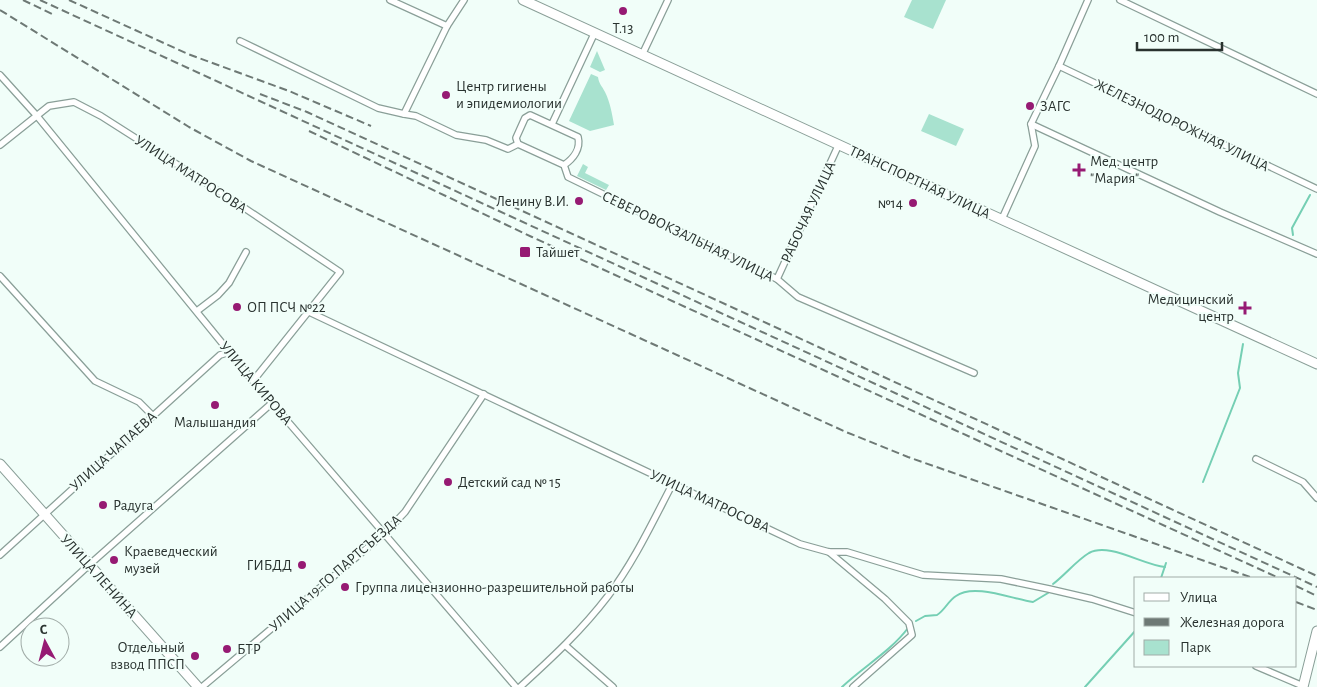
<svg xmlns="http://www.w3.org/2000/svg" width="1317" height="687" viewBox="0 0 1317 687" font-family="'Alegreya Sans',sans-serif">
  <rect width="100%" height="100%" fill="#f1fef9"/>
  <g fill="#a8e2cf">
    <polygon points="912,0 946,0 933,29 904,17"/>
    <polygon points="597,51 605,70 600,72 590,67"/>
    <path d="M591,74L598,77C599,84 602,86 605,92C610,102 612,113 614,125L590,131L569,121Z"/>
    <polygon points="929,114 964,129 956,146 921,131"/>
    <polygon points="583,164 588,167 585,173 609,185 606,190 577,176"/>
  </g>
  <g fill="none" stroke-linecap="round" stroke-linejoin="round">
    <g stroke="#75cfb4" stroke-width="2">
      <polyline points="1293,235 1292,228 1310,195"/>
      <polyline points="1203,482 1240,388 1238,373 1243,344"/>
      <polyline points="1161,578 1166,563"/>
      <path d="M1053,584C1065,575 1077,560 1089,553C1109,542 1143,565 1165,567"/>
      <path d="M916,621L925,616L937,615C945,610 948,601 956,596C974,583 1012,599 1033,602L1048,593"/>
      <path d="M842,687C864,666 890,652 908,628"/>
      <polyline points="1085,687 1136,630"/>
    </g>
    <g stroke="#8a9f98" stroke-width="8">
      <g id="street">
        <polyline points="390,0 447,26 404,114 416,116 456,135 486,140 508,149 518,144 564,165 568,177 777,279 798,297 974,373"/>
        <polyline points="1120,0 1317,94"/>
        <polyline points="447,26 464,0"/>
        <polyline points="240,41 378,108 404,114"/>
        <polyline points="643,53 668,0"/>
        <polyline points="1059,66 1088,0"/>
        <polyline points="0,75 37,116 253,381 516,687"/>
        <polyline points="552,124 595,32"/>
        <polyline points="1031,124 1220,212 1317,254"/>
        <path d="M518,144L516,138L525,118L530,115L578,137C581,149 573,159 564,165"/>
        <polyline points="0,145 49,106 74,102 101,116 225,195 340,272 253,381"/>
        <polyline points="1002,219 1035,146 1031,124 1059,66 1317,189"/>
        <polyline points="0,276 95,381 139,402 153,416"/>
        <polyline points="777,279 839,144"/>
        <polyline points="197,311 218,295 229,283 246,252"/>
        <polyline points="307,311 800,544 829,552 847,552 923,575 1001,579 1049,589 1092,599 1136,613"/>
        <polyline points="1256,459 1303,482 1317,498"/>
        <polyline points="829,552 885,599 909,623 912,635 853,687"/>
        <polyline points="0,555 220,355 230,352"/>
        <polyline points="566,646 613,687"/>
        <polyline points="0,647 89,565 272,403"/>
        <polyline points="1256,666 1303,686"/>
        <polyline points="202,687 385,533 405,512 484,394"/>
        <path d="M520,687C552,658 582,630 608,596C634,562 653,521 673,483"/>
      </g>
    </g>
    <g stroke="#8a9f98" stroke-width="11">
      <g id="secondary">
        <polyline points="523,0 1317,364"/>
        <polyline points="0,464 198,687"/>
        <polyline points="1303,687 1317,631"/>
      </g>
    </g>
    <use href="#street" stroke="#fff" stroke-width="5.5"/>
    <use href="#secondary" stroke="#fff" stroke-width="9"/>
    <g stroke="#6e7975" stroke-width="2" stroke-dasharray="8 4" stroke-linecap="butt">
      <polyline points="23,0 52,14"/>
      <polyline points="40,0 1317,587"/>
      <polyline points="69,0 188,54 289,91 371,126"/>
      <polyline points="0,10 189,127 251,161 846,432 908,457 1253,578"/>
      <polyline points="260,94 307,112 1317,576"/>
      <polyline points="309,131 532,237 1279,578"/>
      <polyline points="1296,586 1317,596"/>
      <polyline points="1296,602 1317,610"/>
    </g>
  </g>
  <g fill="#961a73" stroke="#f1fef9" stroke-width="2">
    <circle cx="623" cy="11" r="5"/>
    <circle cx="446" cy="95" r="5"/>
    <circle cx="1030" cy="106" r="5"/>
    <path d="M1076.5 162.5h5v5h5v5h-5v5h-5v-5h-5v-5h5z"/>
    <circle cx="579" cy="201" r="5"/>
    <circle cx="913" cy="203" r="5"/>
    <rect x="519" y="246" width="12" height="12" rx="2.5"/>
    <circle cx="237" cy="307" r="5"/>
    <path d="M1242.5 300.5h5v5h5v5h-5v5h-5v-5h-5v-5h5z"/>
    <circle cx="215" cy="405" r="5"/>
    <circle cx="448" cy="482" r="5"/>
    <circle cx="103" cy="505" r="5"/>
    <circle cx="114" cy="560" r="5"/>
    <circle cx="302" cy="565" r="5"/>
    <circle cx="345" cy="587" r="5"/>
    <circle cx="227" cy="649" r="5"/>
    <circle cx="195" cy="656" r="5"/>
  </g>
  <g text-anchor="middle" stroke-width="4" stroke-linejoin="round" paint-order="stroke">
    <g font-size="15" fill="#29322f" stroke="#f1fef9" text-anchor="start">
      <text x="623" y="33" text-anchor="middle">T.13</text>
      <text x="456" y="91">Центр гигиены<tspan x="456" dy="17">и эпидемиологии</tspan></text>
      <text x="1040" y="111">ЗАГС</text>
      <text x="1090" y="166">Мед. центр<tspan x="1090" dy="17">"Мария"</tspan></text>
      <text x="569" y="206" text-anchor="end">Ленину В.И.</text>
      <text x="903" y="208" text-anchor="end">№14</text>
      <text x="536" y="257">Тайшет</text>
      <text x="1234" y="304" text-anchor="end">Медицинский<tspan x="1234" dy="17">центр</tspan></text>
      <text x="247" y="312">ОП ПСЧ №22</text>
      <text x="215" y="427" text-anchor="middle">Малышандия</text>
      <text x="458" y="487">Детский сад № 15</text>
      <text x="113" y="510">Радуга</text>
      <text x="124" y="556">Краеведческий<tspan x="124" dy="17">музей</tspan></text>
      <text x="292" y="570" text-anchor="end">ГИБДД</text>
      <text x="355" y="592">Группа лицензионно-разрешительной работы</text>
      <text x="185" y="652" text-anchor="end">Отдельный<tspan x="185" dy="17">взвод ППСП</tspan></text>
      <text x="237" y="654">БТР</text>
    </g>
    <g font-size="15" fill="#29322f" stroke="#f1fef9">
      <text transform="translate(1182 125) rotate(26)" y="5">ЖЕЛЕЗНОДОРОЖНАЯ УЛИЦА</text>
      <text transform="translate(191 174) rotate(33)" y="5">УЛИЦА МАТРОСОВА</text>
      <text transform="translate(920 182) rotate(25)" y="5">ТРАНСПОРТНАЯ УЛИЦА</text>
      <text transform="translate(808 212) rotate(-65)" y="5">РАБОЧАЯ УЛИЦА</text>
      <text transform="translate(688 236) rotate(26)" y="5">СЕВЕРОВОКЗАЛЬНАЯ УЛИЦА</text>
      <text transform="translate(256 383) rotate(50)" y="5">УЛИЦА КИРОВА</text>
      <text transform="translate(113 451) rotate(-42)" y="5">УЛИЦА ЧАПАЕВА</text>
      <text transform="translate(710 501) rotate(25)" y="5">УЛИЦА МАТРОСОВА</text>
      <text transform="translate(335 573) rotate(-41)" y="5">УЛИЦА 19-ГО ПАРТСЪЕЗДА</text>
      <text transform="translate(99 576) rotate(48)" y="5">УЛИЦА ЛЕНИНА</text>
    </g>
  </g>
  <rect x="1134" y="577" width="162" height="90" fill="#f1fef9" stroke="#a1aca8"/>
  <rect x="1144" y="593" width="25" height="8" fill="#ffffff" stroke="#a1aca8"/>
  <text x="1180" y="602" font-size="15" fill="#29322f">Улица</text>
  <rect x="1144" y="618" width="25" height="8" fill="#6e7975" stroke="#a1aca8"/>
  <text x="1180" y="627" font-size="15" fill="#29322f">Железная дорога</text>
  <rect x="1144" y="640" width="25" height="15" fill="#a8e2cf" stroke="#a1aca8"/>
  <text x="1180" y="652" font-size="15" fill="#29322f">Парк</text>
  <g transform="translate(45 642) rotate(353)"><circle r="24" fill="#f1fef9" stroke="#a1aca8"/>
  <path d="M0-4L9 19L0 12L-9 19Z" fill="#961a73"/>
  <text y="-8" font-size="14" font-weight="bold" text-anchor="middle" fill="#29322f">С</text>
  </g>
  <path d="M1137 42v8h85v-8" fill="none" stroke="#29322f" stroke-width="2.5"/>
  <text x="1144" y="42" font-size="15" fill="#29322f" stroke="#f1fef9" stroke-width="4" paint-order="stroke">100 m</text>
</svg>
